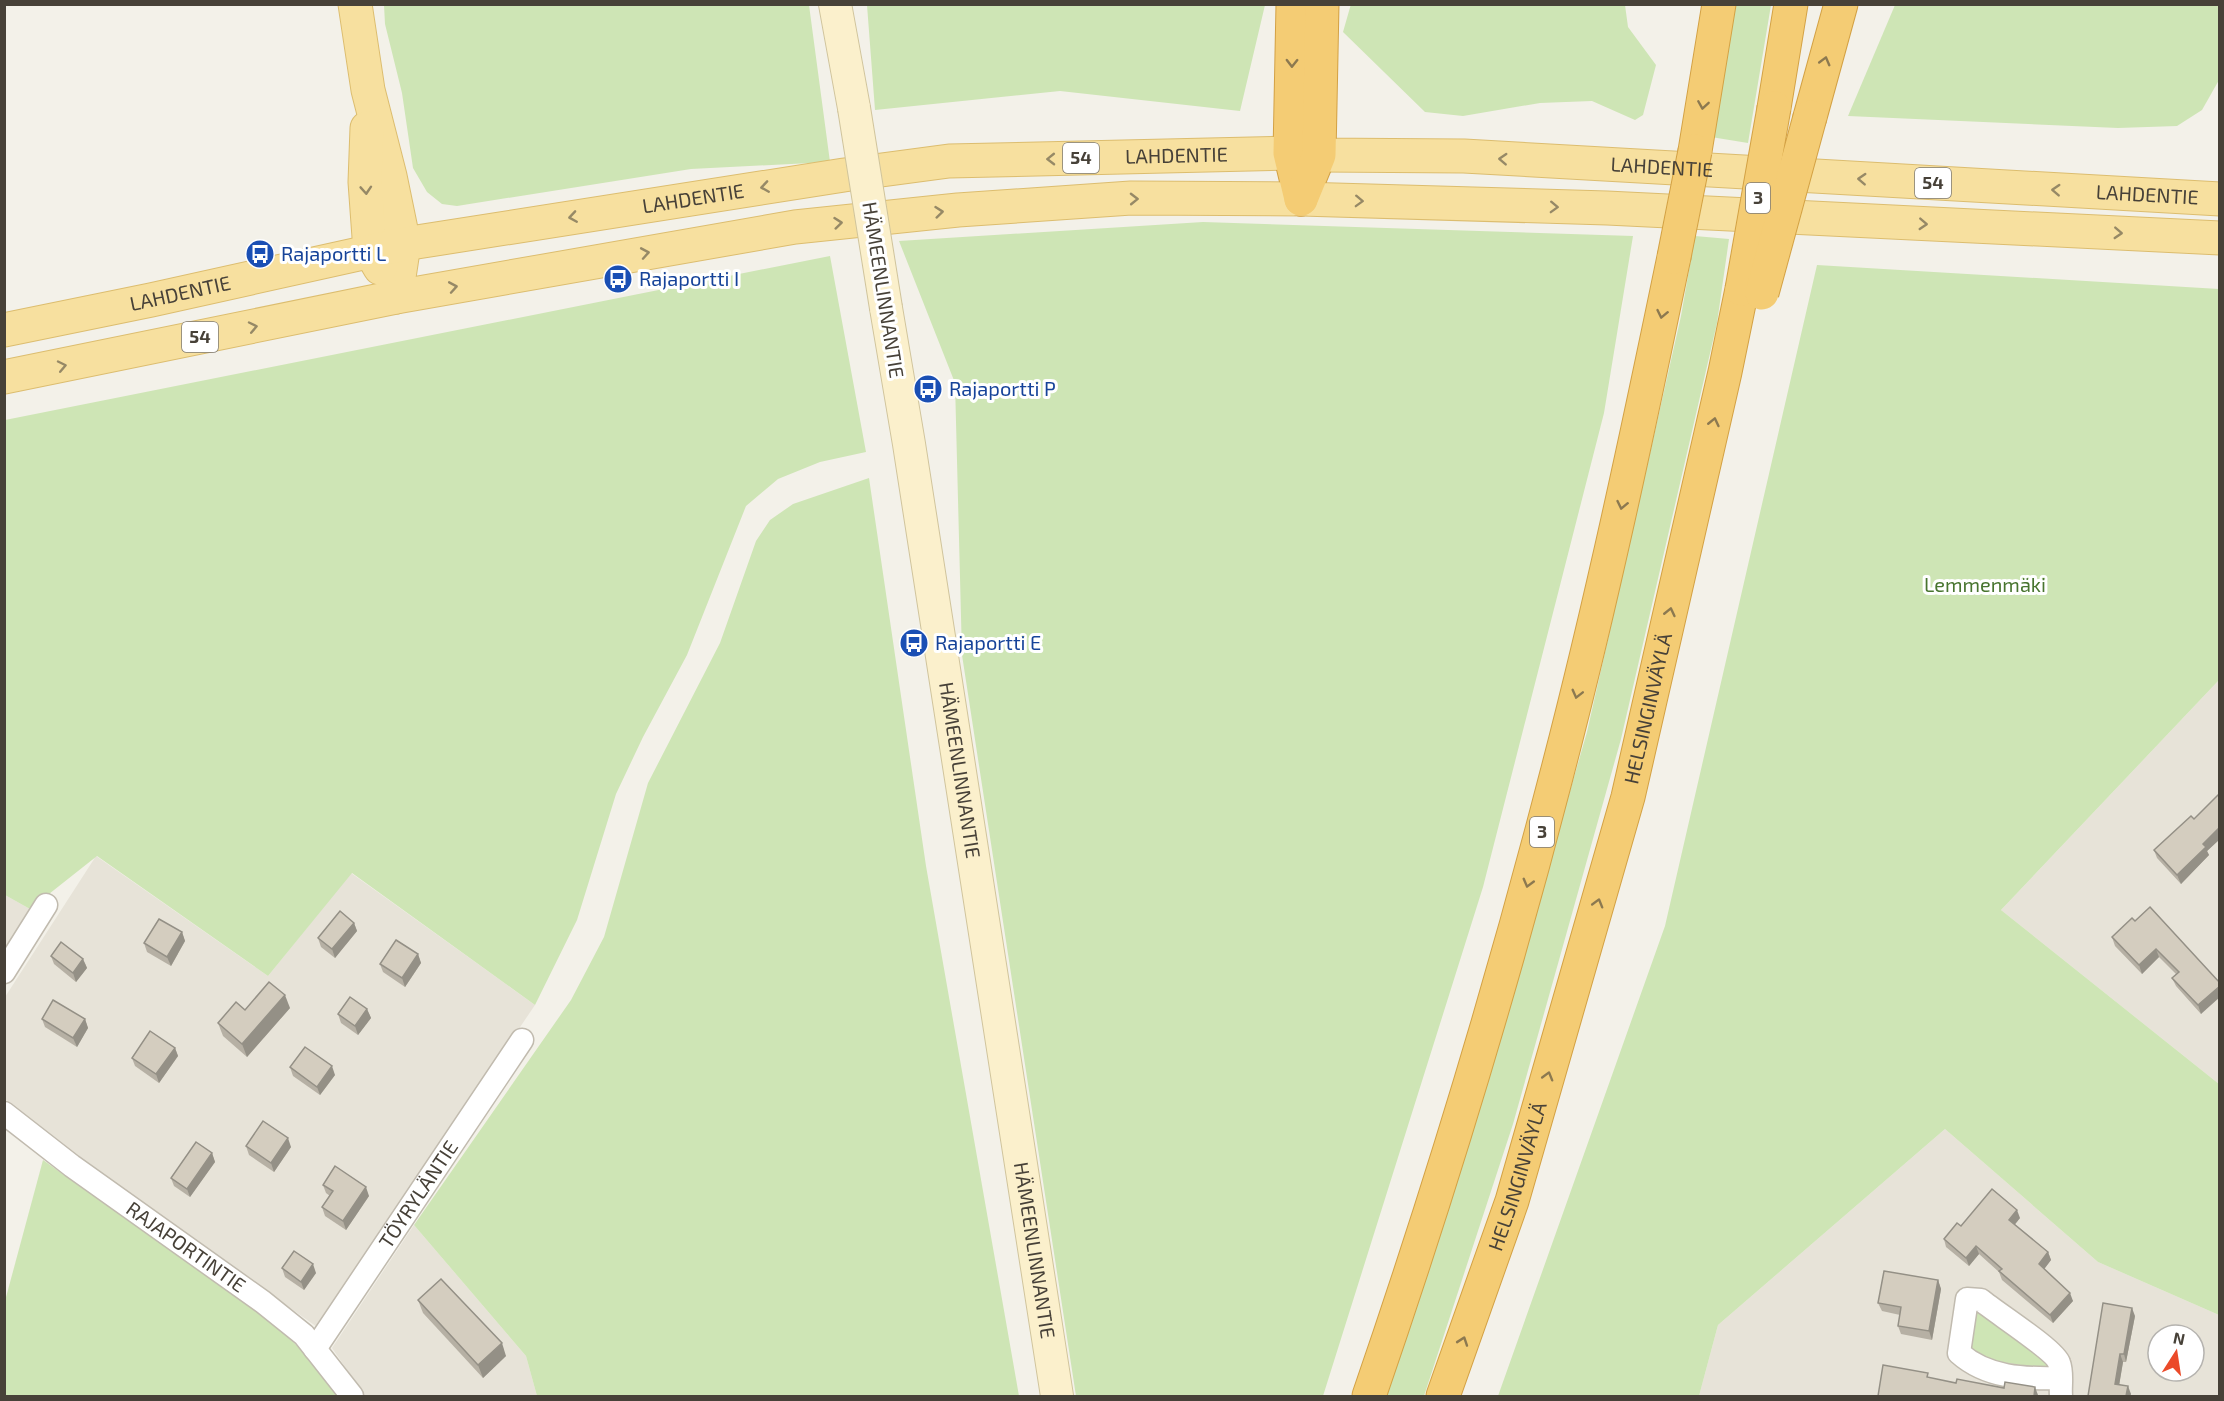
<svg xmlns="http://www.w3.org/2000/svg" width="2224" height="1401" viewBox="0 0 2224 1401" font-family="'Exo 2',sans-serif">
  <rect width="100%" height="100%" fill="#f3f1e9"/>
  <g fill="#e7e3d8" fill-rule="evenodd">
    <polygon points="2219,680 2219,1084 2001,910"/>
    <polygon points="96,856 268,976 351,873 535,1005 317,1327 54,1140 5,1099 5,997"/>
    <polygon points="5,895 30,909 5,950"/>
    <path d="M1945,1129L2098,1262L2219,1315V1396H1699L1718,1325ZM2158,1335H2194V1371H2158Z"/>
    <polygon points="414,1225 526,1356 537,1396 365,1396 332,1348"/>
  </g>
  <g fill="#cee5b5">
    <polygon points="1351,4 1625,5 1628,27 1656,65 1643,115 1635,120 1592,101 1540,103 1463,116 1425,112 1343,32"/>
    <polygon points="384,5 809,5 830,162 691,169 457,206 442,204 427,192 413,168 402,93 385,24"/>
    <polygon points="867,5 867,4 1265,5 1240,111 1060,91 875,110"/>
    <polygon points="1732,5 1771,5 1748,143 1711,137"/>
    <polygon points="1895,5 2219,5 2219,80 2202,110 2177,126 2118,128 1848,116"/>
    <polygon points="1203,222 1633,236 1604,413 1483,887 1323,1396 1076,1396 962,655 955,383 899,241"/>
    <polygon points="1695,236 1729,239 1717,323 1621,739 1513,1124 1424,1396 1386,1396 1477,1114 1587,732 1681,316"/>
    <polygon points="830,256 866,452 820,462 778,479 746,506 687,655 643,737 616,794 577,920 535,1005 352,873 268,976 97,856 30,909 5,895 5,420"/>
    <polygon points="1817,265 2219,289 2219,680 2001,910 2219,1084 2219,1315 2098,1262 1945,1129 1718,1325 1699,1396 1498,1396 1665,926"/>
    <polygon points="869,478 926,866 1019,1396 537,1396 526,1356 414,1225 571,1000 604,937 648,783 720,643 756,541 770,520 793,504"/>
    <polygon points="43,1160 281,1329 318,1368 340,1396 5,1396 5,1301"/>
    <polygon points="1980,1309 2050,1362 2048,1369 2041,1373 2028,1366 1970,1357 1974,1313"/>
  </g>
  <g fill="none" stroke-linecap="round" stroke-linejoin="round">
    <g stroke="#c1bbaf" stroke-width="25">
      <g id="minor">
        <polyline points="4,972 46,905"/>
        <path id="s1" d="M4,1113L72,1166L263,1302L304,1335L352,1396"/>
        <path id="s2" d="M315,1349L522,1040"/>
        <path d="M2061,1378C2024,1379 1987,1378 1959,1353L1967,1299L1981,1300C1995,1312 2055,1350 2059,1363C2063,1373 2060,1386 2061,1396"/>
      </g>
    </g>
    <g stroke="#d0c49c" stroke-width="34">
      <g id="secondary">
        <polyline points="835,4 854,108"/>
        <path id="s3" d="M886,308L909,444L1057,1396"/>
      </g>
    </g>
    <g stroke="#dcbd6f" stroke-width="35">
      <g id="primary">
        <polyline points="355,4 368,90 390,176 404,244 396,297"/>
        <polyline points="367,128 365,182 370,251 380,268"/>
        <path id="s4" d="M4,330L151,300L404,244L844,175L949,161L1290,153L1319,155L1464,156L2220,199"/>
        <polyline points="4,377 396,297 795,227 958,210 1131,198 1301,199 1607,208 2220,238"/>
      </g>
    </g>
    <g stroke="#d3a144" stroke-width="35">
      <g id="motorway">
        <polyline points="1293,4 1290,153 1301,199"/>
        <polyline points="1774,108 1791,4"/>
        <polyline points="1810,117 1841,4"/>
        <polyline points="1695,151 1719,4"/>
        <polyline points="1301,199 1319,155 1322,4"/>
        <path d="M1369,1396C1439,1193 1502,986 1556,777C1601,605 1638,431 1674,257"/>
        <path id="s5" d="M1443,1396L1512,1201L1628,797L1725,372L1742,289"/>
      </g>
    </g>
    <use href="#minor" stroke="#fff" stroke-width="22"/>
    <use href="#secondary" stroke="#fbf0cc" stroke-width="32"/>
    <use href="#primary" stroke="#f7e09f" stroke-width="33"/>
    <use href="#motorway" stroke="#f4cc74" stroke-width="33"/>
    <g stroke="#d0c49c" stroke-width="34" stroke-linecap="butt">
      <polyline id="secondary-bridge" points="854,108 886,308"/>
    </g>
    <g stroke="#d3a144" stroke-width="35" stroke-linecap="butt">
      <g id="motorway-bridge">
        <polyline points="1674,257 1695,151"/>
        <polyline points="1742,289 1774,108"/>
        <polyline points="1762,293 1810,117"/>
      </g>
    </g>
    <use href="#secondary-bridge" stroke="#fbf0cc" stroke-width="32"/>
    <use href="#motorway-bridge" stroke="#f4cc74" stroke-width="33"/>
  </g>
  <g fill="#b6b0a4">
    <polygon points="2220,793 2220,839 2207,851 2209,855 2181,884 2157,858 2154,850 2194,819"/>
    <polygon points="2135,921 2220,983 2201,1014 2176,986 2172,978 2176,974 2159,957 2142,974 2115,946 2112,937"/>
    <polygon points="354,923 357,931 335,958 321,947 318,938"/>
    <polygon points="182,932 185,941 171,966 147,952 144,943"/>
    <polygon points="418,954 421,963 405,987 383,972 380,964"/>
    <polygon points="51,956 83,959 87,968 76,982 54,964"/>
    <polygon points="290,1008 247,1057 223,1036 218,1023 245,1010"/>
    <polygon points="367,1009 371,1018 358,1035 341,1023 338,1014"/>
    <polygon points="42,1019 85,1019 88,1028 77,1047 45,1027"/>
    <polygon points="175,1048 178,1056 159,1083 135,1066 132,1058"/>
    <polygon points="290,1067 335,1075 320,1095 293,1076"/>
    <polygon points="246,1146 291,1147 274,1172 249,1155"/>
    <polygon points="212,1153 215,1162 190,1197 174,1186 171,1178"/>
    <polygon points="323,1185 369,1196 346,1230 325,1216 322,1207 330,1196 326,1193"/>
    <polygon points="2020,1218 2015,1224 2048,1252 2051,1260 2044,1269 2073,1301 2053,1323 2002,1280 1999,1272 1979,1254 1969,1266 1946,1247 1944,1239 1961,1226"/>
    <polygon points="282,1268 316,1273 304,1290 285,1277"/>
    <polygon points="1938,1280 1941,1289 1932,1340 1901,1334 1898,1326 1900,1315 1882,1311 1878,1303"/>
    <polygon points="418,1300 506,1356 483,1378 423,1313"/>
    <polygon points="2135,1316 2126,1362 2123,1362 2119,1385 2131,1394 2130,1396 2088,1396"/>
  </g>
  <g fill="#949086">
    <polygon points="2220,827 2220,839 2207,851 2209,855 2181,884 2177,875 2203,844"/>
    <polygon points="354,923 357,931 335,958 332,949"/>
    <polygon points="182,932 185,941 171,966 167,957"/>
    <polygon points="2156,949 2159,957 2142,974 2139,965"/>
    <polygon points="418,954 421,963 405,987 402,978"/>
    <polygon points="83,959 87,968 76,982 73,973"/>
    <polygon points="2220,986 2220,997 2201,1014 2198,1005"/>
    <polygon points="285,995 290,1008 247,1057 242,1044"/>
    <polygon points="367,1009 371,1018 358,1035 355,1026"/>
    <polygon points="85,1019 88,1028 77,1047 73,1038"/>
    <polygon points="175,1048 178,1056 159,1083 156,1074"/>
    <polygon points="332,1066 335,1075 320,1095 317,1087"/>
    <polygon points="288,1138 291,1147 274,1172 271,1163"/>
    <polygon points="212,1153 215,1162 190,1197 187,1189"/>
    <polygon points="366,1187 369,1196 346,1230 343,1221"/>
    <polygon points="2017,1210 2020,1218 2012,1228 2009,1220"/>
    <polygon points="1976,1246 1979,1254 1969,1266 1966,1258"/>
    <polygon points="2048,1252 2051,1260 2042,1272 2039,1264"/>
    <polygon points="313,1264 316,1273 304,1290 301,1282"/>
    <polygon points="1938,1280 1941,1289 1932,1340 1929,1331"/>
    <polygon points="2070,1293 2073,1301 2053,1323 2050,1315"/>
    <polygon points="2132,1308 2135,1316 2126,1362 2124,1354"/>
    <polygon points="502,1343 506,1356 483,1378 478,1365"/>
    <polygon points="2120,1354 2123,1362 2118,1392 2115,1384"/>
    <polygon points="2128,1386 2131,1394 2130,1396 2126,1396"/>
    <polygon points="2035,1387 2038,1395 2038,1396 2034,1396"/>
  </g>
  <g fill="#d4cdbf" stroke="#949086" stroke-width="1.5">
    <polygon points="2220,793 2220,827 2203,844 2206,847 2177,875 2154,850 2191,816 2194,819"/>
    <polygon points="2150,907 2220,983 2220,986 2198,1005 2172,978 2179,972 2156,949 2139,965 2112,937 2132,918 2135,921"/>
    <polygon points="340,911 354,923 332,949 318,938"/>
    <polygon points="159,919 182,932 167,957 144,943"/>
    <polygon points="396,940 418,954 402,978 380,964"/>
    <polygon points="61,942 83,959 73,973 51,956"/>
    <polygon points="269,982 285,995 242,1044 218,1023 236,1002 245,1010"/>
    <polygon points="350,997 367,1009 355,1026 338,1014"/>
    <polygon points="53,1000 85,1019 73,1038 42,1019"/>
    <polygon points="150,1031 175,1048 156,1074 132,1058"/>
    <polygon points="305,1047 332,1066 317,1087 290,1067"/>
    <polygon points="263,1121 288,1138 271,1163 246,1146"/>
    <polygon points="196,1142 212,1153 187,1189 171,1178"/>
    <polygon points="335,1166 366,1187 343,1221 322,1207 333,1191 323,1185"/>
    <polygon points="1992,1189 2017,1210 2009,1220 2048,1252 2039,1264 2070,1293 2050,1315 1999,1271 2002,1269 1976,1246 1966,1258 1944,1239 1957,1223 1961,1226"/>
    <polygon points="294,1251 313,1264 301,1282 282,1268"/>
    <polygon points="1884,1271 1938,1280 1929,1331 1898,1326 1901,1307 1878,1303"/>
    <polygon points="441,1279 502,1343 478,1365 418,1300"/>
    <polygon points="2103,1303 2132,1308 2124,1354 2120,1354 2115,1384 2128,1386 2126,1396 2088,1396"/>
    <polygon points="1883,1365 1928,1373 1927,1377 1956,1383 1957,1379 2004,1388 2005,1382 2035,1387 2034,1396 1878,1396"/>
  </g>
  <defs><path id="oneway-chevron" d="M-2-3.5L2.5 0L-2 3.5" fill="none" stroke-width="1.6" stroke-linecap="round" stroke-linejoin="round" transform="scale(1.5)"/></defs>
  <g stroke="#8c7950">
    <use href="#oneway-chevron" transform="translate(1825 61) rotate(-75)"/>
    <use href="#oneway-chevron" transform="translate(1292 63) rotate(91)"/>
    <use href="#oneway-chevron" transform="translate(1703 105) rotate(99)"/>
    <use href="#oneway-chevron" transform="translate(1662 314) rotate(102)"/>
    <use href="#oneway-chevron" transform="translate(1714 422) rotate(-77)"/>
    <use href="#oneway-chevron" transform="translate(1622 505) rotate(102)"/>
    <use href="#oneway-chevron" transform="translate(1670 612) rotate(-77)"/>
    <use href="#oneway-chevron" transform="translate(1577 694) rotate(104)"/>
    <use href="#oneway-chevron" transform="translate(1528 883) rotate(105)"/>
    <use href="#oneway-chevron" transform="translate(1598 903) rotate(-74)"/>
    <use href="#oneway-chevron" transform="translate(1548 1076) rotate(-74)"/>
    <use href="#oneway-chevron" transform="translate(1463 1341) rotate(-71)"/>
  </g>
  <g stroke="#968966">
    <use href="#oneway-chevron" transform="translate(1051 159) rotate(179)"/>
    <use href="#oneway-chevron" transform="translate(1503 159) rotate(-177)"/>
    <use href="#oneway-chevron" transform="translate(1862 179) rotate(-177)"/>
    <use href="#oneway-chevron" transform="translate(765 187) rotate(171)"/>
    <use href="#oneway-chevron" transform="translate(366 190) rotate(86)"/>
    <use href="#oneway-chevron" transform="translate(2056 190) rotate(-177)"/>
    <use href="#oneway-chevron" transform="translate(1134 199) rotate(-1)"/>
    <use href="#oneway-chevron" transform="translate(1359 201) rotate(2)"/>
    <use href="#oneway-chevron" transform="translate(1554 207) rotate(2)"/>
    <use href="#oneway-chevron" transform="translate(939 212) rotate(-6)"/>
    <use href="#oneway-chevron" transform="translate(573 217) rotate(171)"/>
    <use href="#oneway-chevron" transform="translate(838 223) rotate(-6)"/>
    <use href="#oneway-chevron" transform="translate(1923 224) rotate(3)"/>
    <use href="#oneway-chevron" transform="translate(2118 233) rotate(3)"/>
    <use href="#oneway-chevron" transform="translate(645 253) rotate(-10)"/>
    <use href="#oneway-chevron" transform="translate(453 287) rotate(-10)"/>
    <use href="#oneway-chevron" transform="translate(253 327) rotate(-12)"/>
    <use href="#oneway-chevron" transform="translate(62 366) rotate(-12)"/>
  </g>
  <defs>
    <g id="bus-disc" transform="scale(1.5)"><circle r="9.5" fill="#1a4fb4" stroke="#fff"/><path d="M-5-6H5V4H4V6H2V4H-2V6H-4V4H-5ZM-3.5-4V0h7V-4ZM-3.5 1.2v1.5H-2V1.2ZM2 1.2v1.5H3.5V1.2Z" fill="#fff"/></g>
  </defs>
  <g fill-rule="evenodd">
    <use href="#bus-disc" x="260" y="254"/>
    <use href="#bus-disc" x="618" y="279"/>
    <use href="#bus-disc" x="928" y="389"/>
    <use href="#bus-disc" x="914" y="643"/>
  </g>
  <g text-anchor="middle" stroke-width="6" stroke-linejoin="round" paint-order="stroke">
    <g fill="#fff" stroke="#7e7a74" stroke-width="1.5">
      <rect x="1063" y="143" width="36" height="30" rx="4.5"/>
      <rect x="1915" y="168" width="36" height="30" rx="4.5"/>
      <rect x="1746" y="183" width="24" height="30" rx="4.5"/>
      <rect x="182" y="322" width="36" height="30" rx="4.5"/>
      <rect x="1530" y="817" width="24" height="30" rx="4.5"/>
    </g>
    <g font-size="18" font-weight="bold" fill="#474138">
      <text x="1081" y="164">54</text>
      <text x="1933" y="189">54</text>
      <text x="1758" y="204">3</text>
      <text x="200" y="343">54</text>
      <text x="1542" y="838">3</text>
    </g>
    <g font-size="20" fill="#474138" stroke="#fff">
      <text dy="7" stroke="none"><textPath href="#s4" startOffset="1188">LAHDENTIE</textPath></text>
      <text dy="7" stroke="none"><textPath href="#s4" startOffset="1674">LAHDENTIE</textPath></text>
      <text dy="7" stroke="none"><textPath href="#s4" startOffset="2160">LAHDENTIE</textPath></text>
      <text dy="7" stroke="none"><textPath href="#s4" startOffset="702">LAHDENTIE</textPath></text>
      <text transform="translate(883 290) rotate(81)" y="7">HÄMEENLINNANTIE</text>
      <text dy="7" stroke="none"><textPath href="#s4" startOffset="180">LAHDENTIE</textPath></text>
      <text dy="7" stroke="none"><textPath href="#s5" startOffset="718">HELSINGINVÄYLÄ</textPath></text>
      <text dy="7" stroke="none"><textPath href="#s3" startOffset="468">HÄMEENLINNANTIE</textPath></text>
      <text dy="7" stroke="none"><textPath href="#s5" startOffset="232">HELSINGINVÄYLÄ</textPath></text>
      <text dy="7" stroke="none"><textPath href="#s2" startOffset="186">TÖYRYLÄNTIE</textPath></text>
      <text dy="7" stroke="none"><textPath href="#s1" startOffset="226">RAJAPORTINTIE</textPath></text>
      <text dy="7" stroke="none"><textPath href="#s3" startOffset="954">HÄMEENLINNANTIE</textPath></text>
    </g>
    <g font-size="20" fill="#164399" stroke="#fff" text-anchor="start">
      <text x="281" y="261">Rajaportti L</text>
      <text x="639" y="286">Rajaportti I</text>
      <text x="949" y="396">Rajaportti P</text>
      <text x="935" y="650">Rajaportti E</text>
    </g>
    <g font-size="20" fill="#48752f" stroke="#fff">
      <text x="1985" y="592">Lemmenmäki</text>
    </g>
  </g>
  <rect width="2224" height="1401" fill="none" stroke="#474138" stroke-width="12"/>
  <g transform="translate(2176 1353) rotate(12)"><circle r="28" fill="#ffffff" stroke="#b5b3af" stroke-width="1.5"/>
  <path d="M0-4.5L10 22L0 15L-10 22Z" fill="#eb4a29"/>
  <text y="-9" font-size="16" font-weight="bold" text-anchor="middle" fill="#474138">N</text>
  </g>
</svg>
